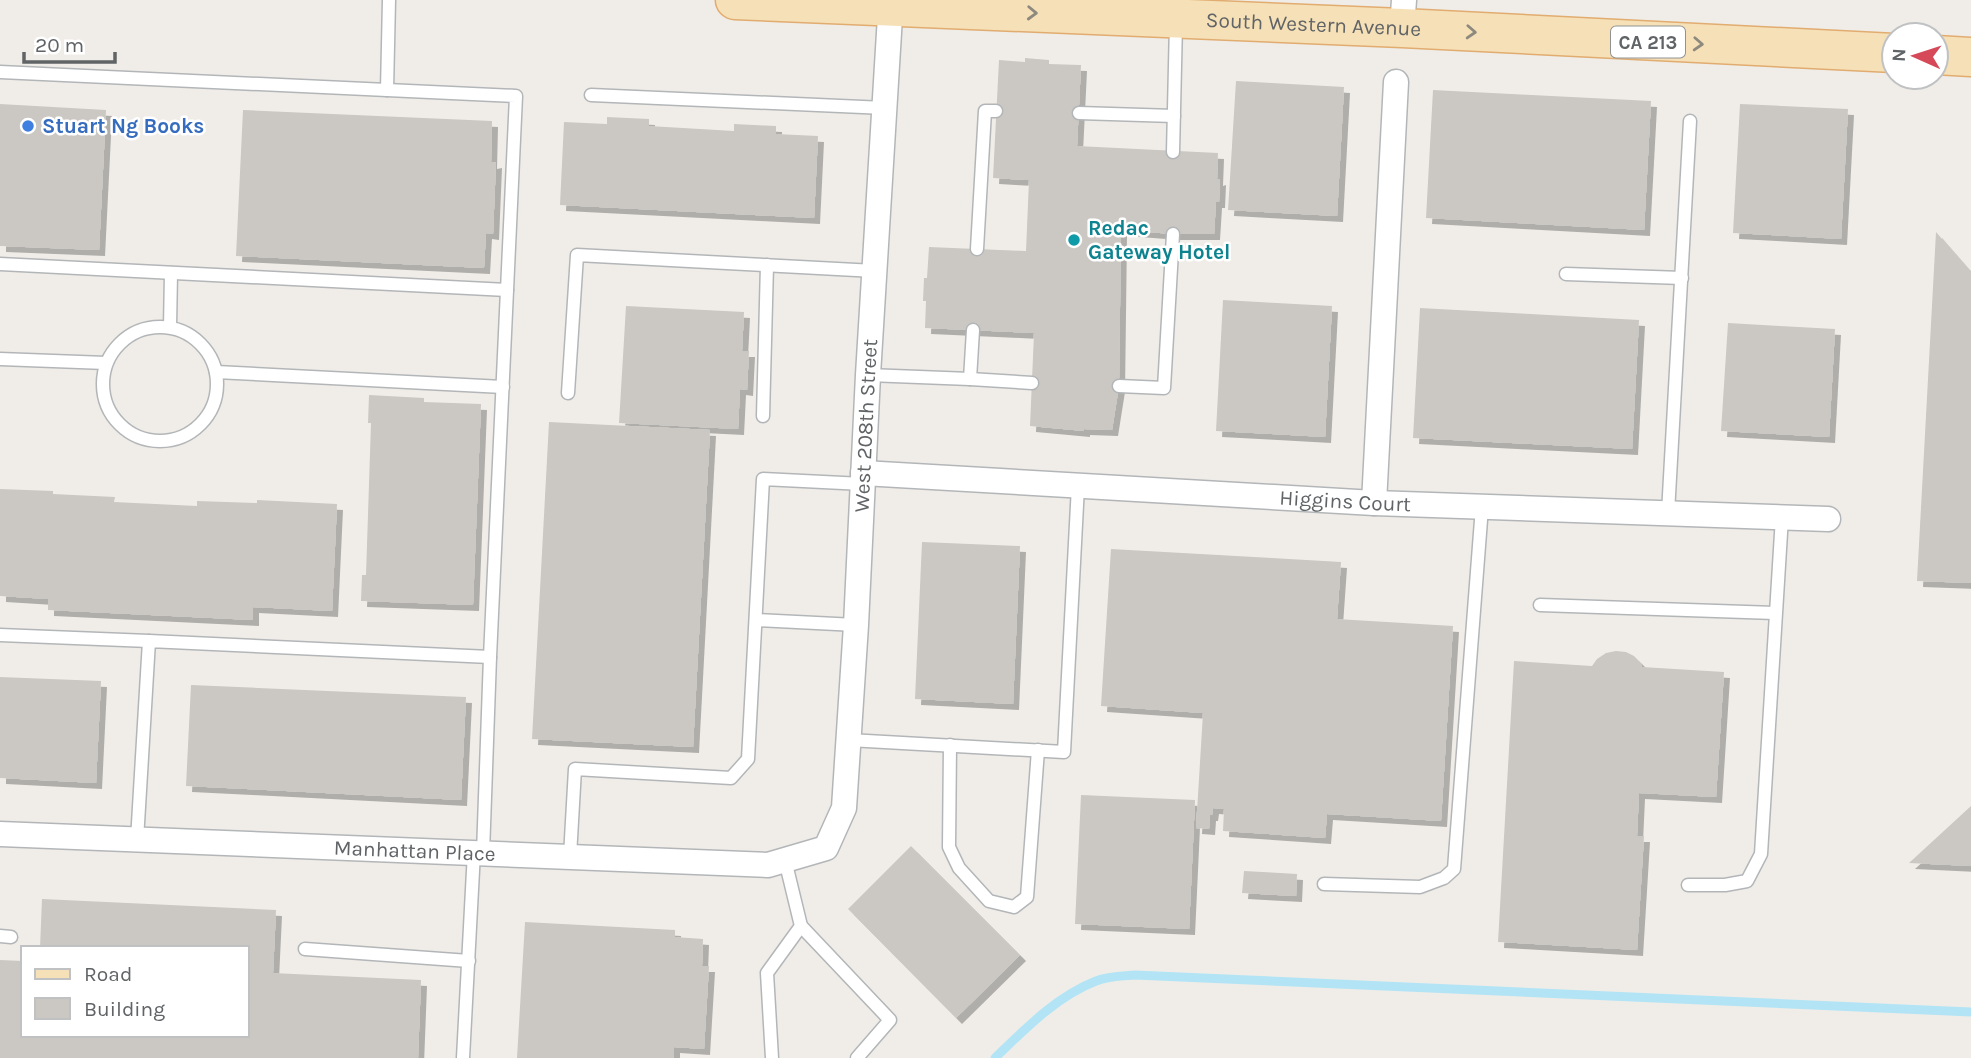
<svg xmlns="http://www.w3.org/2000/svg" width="1971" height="1058" viewBox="0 0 1971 1058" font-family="Karla,sans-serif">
  <defs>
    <filter id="shadow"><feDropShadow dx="6" dy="6" stdDeviation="0" flood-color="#0004"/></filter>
  </defs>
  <rect width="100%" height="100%" fill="#f0ede8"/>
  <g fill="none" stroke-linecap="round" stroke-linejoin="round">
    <path stroke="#b3e4f5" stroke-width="9" d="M995,1058C1025,1029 1057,996 1096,981C1108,976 1123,976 1135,975L1971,1012"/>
  </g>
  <g fill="#cbc8c4" filter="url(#shadow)">
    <polygon points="1025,58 1049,60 1049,64 1081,65 1077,146 1218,153 1217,180 1220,179 1219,202 1216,202 1214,234 1173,234 1121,230 1119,386 1112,430 1084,429 1084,431 1030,426 1034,333 925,328 926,301 923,301 924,278 927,278 929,247 1026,251 1029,180 993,178 999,60 1025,62"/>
    <polygon points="1236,81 1344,87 1337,216 1228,210"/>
    <polygon points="1433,90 1651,101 1644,230 1426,218"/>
    <polygon points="0,104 106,110 99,250 0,246"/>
    <polygon points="1740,104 1848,109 1841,239 1733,233"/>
    <polygon points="243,110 492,121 491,163 496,162 493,234 486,233 484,268 236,256"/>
    <polygon points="607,117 649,119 649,126 734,131 734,124 776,126 776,134 818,136 814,218 560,205 564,122 607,124"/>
    <polygon points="1936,232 1971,272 1971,583 1917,581"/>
    <polygon points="1223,300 1332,306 1325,437 1216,431"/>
    <polygon points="626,306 744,312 742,351 749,351 747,390 740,389 738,429 619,423"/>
    <polygon points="1420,308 1639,320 1632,449 1413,438"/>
    <polygon points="1728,323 1835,329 1829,437 1721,431"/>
    <polygon points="369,395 424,398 424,402 481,404 473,605 361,601 362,575 366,575 371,423 368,423"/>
    <polygon points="549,422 710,430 693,747 532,739"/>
    <polygon points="0,489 53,491 53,494 115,497 114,502 197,506 197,501 257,503 257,500 337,504 332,611 253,607 253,620 48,610 48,599 0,596"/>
    <polygon points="922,542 1020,546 1013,704 915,699"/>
    <polygon points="1111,549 1341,562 1337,619 1453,626 1441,821 1327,814 1325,838 1223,831 1224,809 1213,808 1212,815 1210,815 1209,829 1196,828 1203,713 1101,706"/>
    <polygon points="1616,651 1626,652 1634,656 1640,662 1642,667 1724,672 1716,797 1639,793 1637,836 1644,836 1637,950 1498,942 1514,661 1592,666 1597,659 1606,653"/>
    <polygon points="0,677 101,681 96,783 0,778"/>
    <polygon points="191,685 466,697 461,800 186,786"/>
    <polygon points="1081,795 1195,800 1189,929 1075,924"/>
    <polygon points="1971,806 1971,866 1909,863"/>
    <polygon points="911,846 1020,955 956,1018 848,909"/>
    <polygon points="1244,871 1297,874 1296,896 1242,893"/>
    <polygon points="42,899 276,910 273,973 421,980 418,1058 0,1058 0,960 23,961 23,1035 247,1035 247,948 40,948"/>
    <polygon points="525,922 675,930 675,937 703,939 702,966 709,966 704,1049 674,1047 674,1058 517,1058"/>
  </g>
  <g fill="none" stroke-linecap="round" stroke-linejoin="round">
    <g stroke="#b3b6b8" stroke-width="15">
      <g id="service">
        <polyline points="0,72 387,90 389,0"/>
        <polyline points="387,90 516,96 490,657"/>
        <polyline points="591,95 885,108"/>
        <polyline points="1079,113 1174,116"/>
        <polyline points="1173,152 1176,23"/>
        <polyline points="977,249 985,111 996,111"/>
        <polyline points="0,264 507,290"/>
        <polyline points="1566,274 1682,278"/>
        <circle cx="160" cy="384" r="57"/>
        <polyline points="170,327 171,273"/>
        <polyline points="0,359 106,363"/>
        <polyline points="216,372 503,387"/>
        <polyline points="868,375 970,379 1032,383"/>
        <polyline points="970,379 973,330"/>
        <polyline points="1119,386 1164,388 1173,234"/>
        <polyline points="568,393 577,255 875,271"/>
        <polyline points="763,416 767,265"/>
        <polyline points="1668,513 1690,121"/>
        <polyline points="1540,605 1775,613"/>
        <polyline points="756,620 856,625"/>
        <polyline points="0,635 149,641"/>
        <polyline points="849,740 1064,752 1078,486"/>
        <polyline points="950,745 949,847 959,868 989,901 1014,907 1027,897 1038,750"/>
        <polyline points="137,840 149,641 490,657 483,853"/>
        <polyline points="570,856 575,769 731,778 748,759 763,479 863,484"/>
        <polyline points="1324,884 1420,887 1444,878 1454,869 1482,507"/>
        <polyline points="1688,885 1725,885 1747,881 1761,854 1782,517"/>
        <polyline points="801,926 890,1020 857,1058"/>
        <polyline points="0,936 11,937"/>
        <polyline points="305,949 469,961"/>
        <polyline points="463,1058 474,852"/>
        <polyline points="772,1058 767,973 801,926 785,860"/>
      </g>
    </g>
    <g stroke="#b3b6b8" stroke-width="27">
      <g id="minor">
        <polyline points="1402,28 1404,0"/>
        <path id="s1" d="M863,473L1374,503L1828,519"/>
        <polyline points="1374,503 1396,82"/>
        <path id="s2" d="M0,834L768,865L826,848L844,808L856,625L868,375L891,0"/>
      </g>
    </g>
    <g stroke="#e1ac70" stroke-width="41">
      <g id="primary">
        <path id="s3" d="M735,0L1402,28L1894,53"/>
        <polyline points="1936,55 1971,57"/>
      </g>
    </g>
    <use href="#service" stroke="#fff" stroke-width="12"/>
    <use href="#minor" stroke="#fff" stroke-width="24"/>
    <use href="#primary" stroke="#f6e0b7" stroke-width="38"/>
  </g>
  <defs><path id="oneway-chevron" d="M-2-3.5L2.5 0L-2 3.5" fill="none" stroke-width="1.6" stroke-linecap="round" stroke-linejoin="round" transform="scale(1.75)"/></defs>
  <g stroke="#8d897e">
    <use href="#oneway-chevron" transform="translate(1032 13) rotate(2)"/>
    <use href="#oneway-chevron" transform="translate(1471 32) rotate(3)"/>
    <use href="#oneway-chevron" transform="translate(1698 44) rotate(3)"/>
  </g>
  <circle fill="#3f7fe0" stroke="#fff" stroke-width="2.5" cx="28" cy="126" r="7"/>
  <circle fill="#0f9aa8" stroke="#fff" stroke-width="2.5" cx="1074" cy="240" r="7"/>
  <g text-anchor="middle" stroke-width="5" stroke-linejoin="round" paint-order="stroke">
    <rect fill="#fff" stroke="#909294" stroke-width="2" x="1611" y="26.5" width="74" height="31" rx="5"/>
    <g font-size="19" font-weight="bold" fill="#606466">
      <text x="1648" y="49">CA 213</text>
    </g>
    <g font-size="21" fill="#606466" stroke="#fff">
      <text dy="7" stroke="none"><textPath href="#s3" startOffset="579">South Western Avenue</textPath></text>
      <text dy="7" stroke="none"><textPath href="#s2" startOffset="1256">West 208th Street</textPath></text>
      <text dy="7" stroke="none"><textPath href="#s1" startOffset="483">Higgins Court</textPath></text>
      <text dy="7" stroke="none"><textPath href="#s2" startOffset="415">Manhattan Place</textPath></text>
    </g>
    <g font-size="21" font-weight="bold" fill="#366cbe" stroke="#fff" text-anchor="start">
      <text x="42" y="133">Stuart Ng Books</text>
    </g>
    <g font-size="21" font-weight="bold" fill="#0d838f" stroke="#fff" text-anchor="start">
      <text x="1088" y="235">Redac<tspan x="1088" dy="24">Gateway Hotel</tspan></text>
    </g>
  </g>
  <rect x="21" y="946" width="228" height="91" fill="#ffffff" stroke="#bfc1c2" stroke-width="2"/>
  <rect x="35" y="969" width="35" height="10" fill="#f6e0b7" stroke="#bfc1c2" stroke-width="2"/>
  <text x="84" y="981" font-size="21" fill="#606466">Road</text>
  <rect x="35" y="998" width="35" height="21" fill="#cbc8c4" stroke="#bfc1c2" stroke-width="2"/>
  <text x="84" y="1016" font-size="21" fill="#606466">Building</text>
  <g transform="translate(1915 56) rotate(273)"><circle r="33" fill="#ffffff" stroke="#bfc1c2" stroke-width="2"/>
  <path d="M0-5L12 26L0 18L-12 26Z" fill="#d54958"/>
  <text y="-10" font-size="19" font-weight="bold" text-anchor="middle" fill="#606466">N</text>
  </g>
  <path d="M24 52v10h91v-10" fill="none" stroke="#606466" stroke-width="3.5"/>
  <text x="35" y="52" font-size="21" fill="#606466" stroke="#ffffff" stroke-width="5" paint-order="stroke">20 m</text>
</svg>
